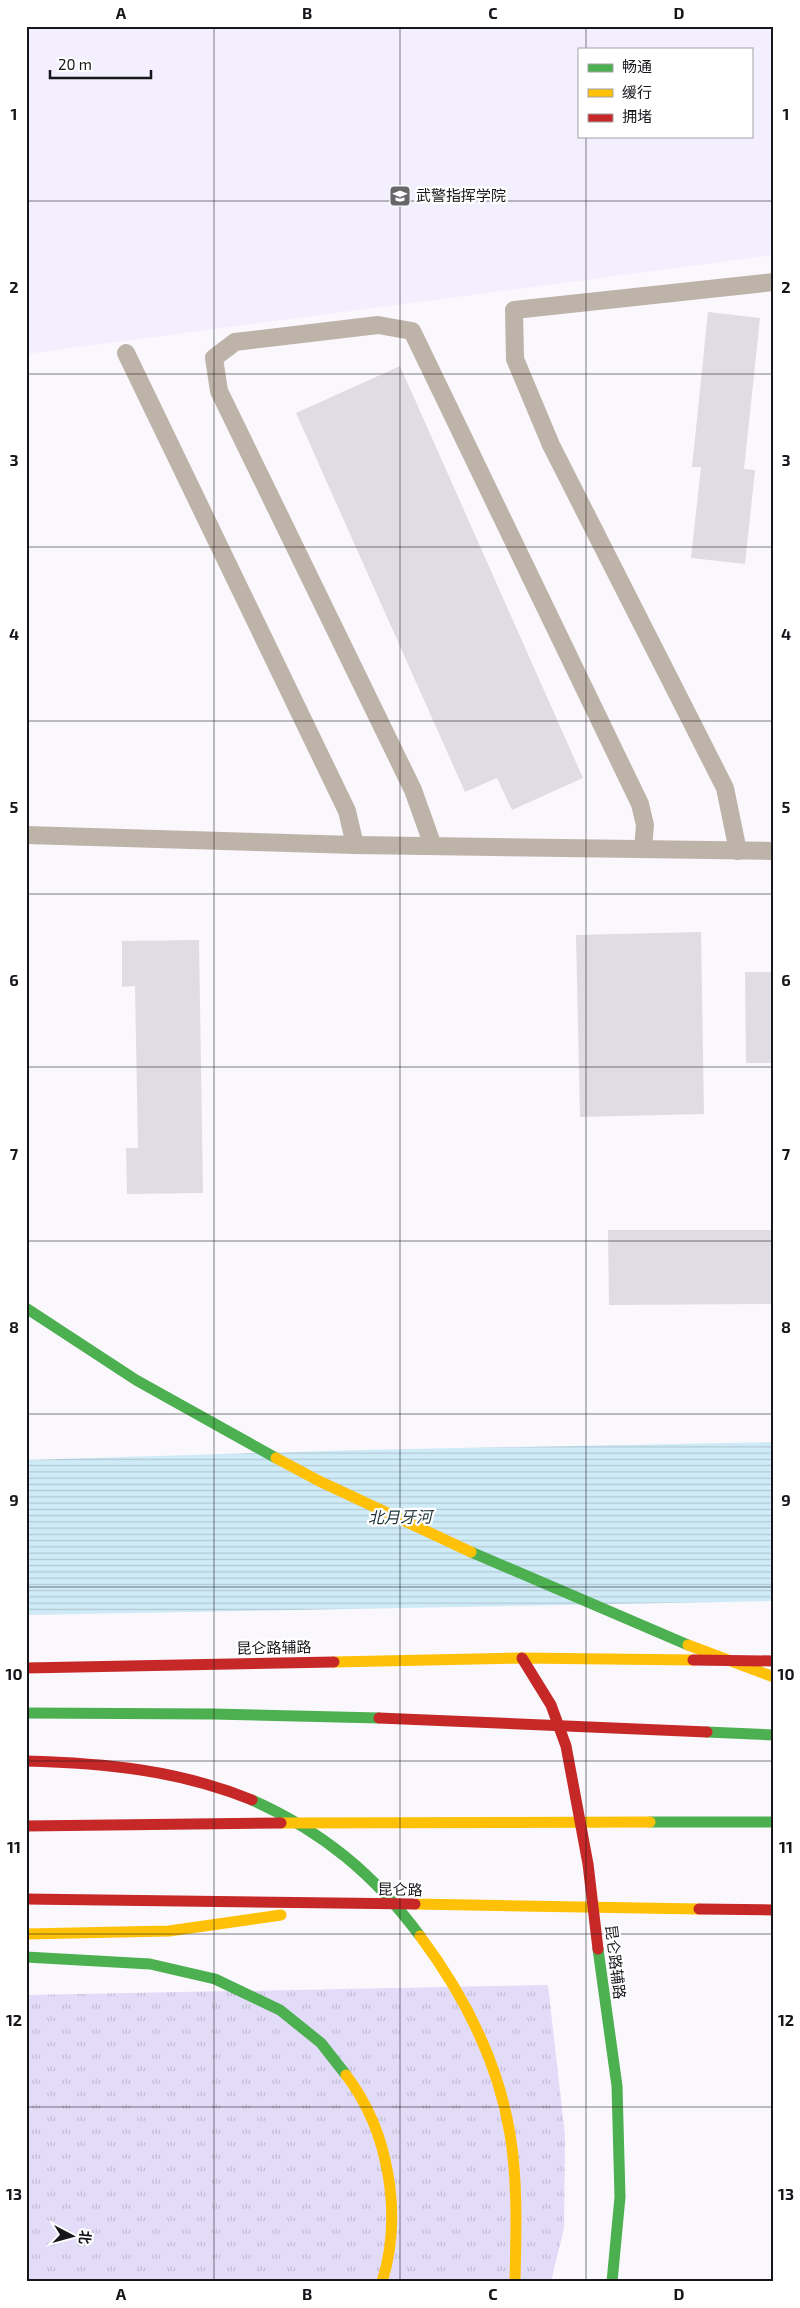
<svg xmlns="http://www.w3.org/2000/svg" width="800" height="2308" viewBox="0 0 800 2308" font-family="'Exo 2','Noto Sans SC',sans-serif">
  <defs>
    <pattern id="grass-tufts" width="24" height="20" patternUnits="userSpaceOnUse" patternTransform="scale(1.25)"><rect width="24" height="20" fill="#e3dcf9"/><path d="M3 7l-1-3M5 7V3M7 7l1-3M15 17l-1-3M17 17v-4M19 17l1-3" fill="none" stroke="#c2bcd5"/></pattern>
    <pattern id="water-rules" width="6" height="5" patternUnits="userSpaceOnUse" patternTransform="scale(1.25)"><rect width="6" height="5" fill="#cfebf7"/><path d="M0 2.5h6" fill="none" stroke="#b1c9d3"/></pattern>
  </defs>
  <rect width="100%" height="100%" fill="#faf8fd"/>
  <path fill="#f3effe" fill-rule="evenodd" d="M26,26H774V255L26,354ZM579,49H751V136H579Z"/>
  <polygon fill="url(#grass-tufts)" points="548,1985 565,2135 564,2228 551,2282 26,2282 26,1995"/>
  <polygon fill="url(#water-rules)" points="774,1442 774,1601 26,1615 26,1460 360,1450"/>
  <g fill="#e0dce4">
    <polygon points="708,312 760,318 744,469 755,470 745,564 691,558 701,467 692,467"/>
    <polygon points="400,366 583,778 512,810 497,778 465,792 296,413"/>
    <polygon points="701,932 704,1114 580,1117 576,935"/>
    <polygon points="199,940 203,1193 127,1194 126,1148 138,1148 135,986 122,987 122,941"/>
    <polygon points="745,972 774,972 774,1063 746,1063"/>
    <polygon points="608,1230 774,1230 774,1304 609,1305"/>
  </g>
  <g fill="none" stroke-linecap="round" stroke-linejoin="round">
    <g stroke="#beb3a9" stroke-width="18">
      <polyline points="126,353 347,811 355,845"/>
      <polyline points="26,835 355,845 774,851"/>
      <polyline points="433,846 413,790 219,391 214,358 235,342 378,325 412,331 640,804 645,825 643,849"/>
      <polyline points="738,851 725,788 551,445 515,359 514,310 774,282"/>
    </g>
    <g stroke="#4caf50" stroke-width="11">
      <polyline points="26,1308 136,1380 276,1458"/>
      <polyline points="471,1552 688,1645"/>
      <polyline points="26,1713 213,1714 379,1718"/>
      <polyline points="707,1732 774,1735"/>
      <path d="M252,1800C322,1831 374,1874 420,1936"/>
      <polyline points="650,1822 774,1822"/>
      <polyline points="598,1949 617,2086 620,2197 612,2282"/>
      <polyline points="26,1957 150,1964 215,1979 280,2010 321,2043 346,2075"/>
    </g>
    <g stroke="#ffc107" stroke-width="11">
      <polyline points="276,1458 319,1481 471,1552"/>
      <polyline points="688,1645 774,1677"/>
      <polyline points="334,1662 522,1658 693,1660"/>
      <polyline points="281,1823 650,1822"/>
      <polyline points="415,1904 699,1909"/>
      <polyline points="26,1934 169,1931 281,1915"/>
      <path d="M420,1936C464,1995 498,2061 510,2134C518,2183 516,2233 515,2282"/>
      <path d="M346,2075C389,2131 403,2215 382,2282"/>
    </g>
    <g stroke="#c62828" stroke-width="11">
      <polyline points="522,1658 551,1705 566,1746 588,1864 598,1949"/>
      <polyline points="693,1660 774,1661"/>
      <polyline points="26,1668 334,1662"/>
      <polyline points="379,1718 707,1732"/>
      <path d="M26,1761C104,1763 179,1770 252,1800"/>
      <polyline points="26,1826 281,1823"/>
      <polyline points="26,1899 415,1904"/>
      <polyline points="699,1909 774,1910"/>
    </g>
  </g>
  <path fill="none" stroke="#17161b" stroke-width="1" stroke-opacity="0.55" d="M214,26V2282M400,26V2282M586,26V49M586,136V2282M26,201H774M26,374H774M26,547H774M26,721H774M26,894H774M26,1067H774M26,1241H774M26,1414H774M26,1587H774M26,1761H774M26,1934H774M26,2107H774"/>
  <defs>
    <g id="university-square" transform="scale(1.125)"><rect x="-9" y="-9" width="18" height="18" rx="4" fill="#66656a" stroke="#fff"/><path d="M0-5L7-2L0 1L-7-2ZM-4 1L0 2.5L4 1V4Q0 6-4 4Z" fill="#fff"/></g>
  </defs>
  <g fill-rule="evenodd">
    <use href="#university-square" x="400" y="196"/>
  </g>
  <g text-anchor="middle" stroke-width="4.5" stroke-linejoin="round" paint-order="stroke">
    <g font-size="15" fill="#17161b" stroke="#fff" text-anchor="start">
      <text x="416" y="201">武警指挥学院</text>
    </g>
    <g font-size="15" fill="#17161b" stroke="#fff">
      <text transform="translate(274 1648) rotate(-1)" y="5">昆仑路辅路</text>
      <text transform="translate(400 1890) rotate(1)" y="5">昆仑路</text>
      <text transform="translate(615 1962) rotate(83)" y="5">昆仑路辅路</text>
    </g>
    <g font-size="16" font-style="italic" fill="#1c3138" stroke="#fff">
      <text transform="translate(400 1517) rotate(-1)" y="6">北月牙河</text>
    </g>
  </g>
  <rect width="800" height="2308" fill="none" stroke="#ffffff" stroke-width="55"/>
  <rect x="578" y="48" width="175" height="90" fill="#ffffff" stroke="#a2a2a4"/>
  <rect x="588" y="64" width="25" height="8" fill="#4caf50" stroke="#a2a2a4"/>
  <text x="622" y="72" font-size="15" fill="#17161b">畅通</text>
  <rect x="588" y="89" width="25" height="8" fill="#ffc107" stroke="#a2a2a4"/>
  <text x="622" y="98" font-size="15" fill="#17161b">缓行</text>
  <rect x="588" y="114" width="25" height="8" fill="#c62828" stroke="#a2a2a4"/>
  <text x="622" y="122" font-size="15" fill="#17161b">拥堵</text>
  <g transform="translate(72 2236) rotate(96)" stroke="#ffffff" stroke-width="4" paint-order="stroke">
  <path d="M0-4L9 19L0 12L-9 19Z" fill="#17161b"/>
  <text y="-8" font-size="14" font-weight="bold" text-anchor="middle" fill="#17161b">北</text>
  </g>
  <path d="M50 70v8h101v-8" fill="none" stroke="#17161b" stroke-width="2.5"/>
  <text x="58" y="70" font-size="15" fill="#17161b" stroke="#ffffff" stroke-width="4" paint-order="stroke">20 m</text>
  <rect x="28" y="28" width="744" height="2252" fill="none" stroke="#17161b" stroke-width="2"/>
  <g font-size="16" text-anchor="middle" font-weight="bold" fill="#17161b">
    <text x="121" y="19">A</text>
    <text x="307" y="19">B</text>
    <text x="493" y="19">C</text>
    <text x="679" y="19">D</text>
    <text x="14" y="120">1</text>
    <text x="786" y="120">1</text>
    <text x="14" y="293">2</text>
    <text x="786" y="293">2</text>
    <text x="14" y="466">3</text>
    <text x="786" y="466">3</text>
    <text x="14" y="640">4</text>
    <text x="786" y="640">4</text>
    <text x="14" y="813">5</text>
    <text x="786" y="813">5</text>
    <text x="14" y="986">6</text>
    <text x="786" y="986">6</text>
    <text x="14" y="1160">7</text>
    <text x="786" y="1160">7</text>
    <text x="14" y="1333">8</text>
    <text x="786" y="1333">8</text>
    <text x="14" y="1506">9</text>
    <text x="786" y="1506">9</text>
    <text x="14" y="1680">10</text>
    <text x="786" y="1680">10</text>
    <text x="14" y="1853">11</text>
    <text x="786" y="1853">11</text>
    <text x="14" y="2026">12</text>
    <text x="786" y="2026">12</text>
    <text x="14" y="2200">13</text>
    <text x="786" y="2200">13</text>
    <text x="121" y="2300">A</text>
    <text x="307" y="2300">B</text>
    <text x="493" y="2300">C</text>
    <text x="679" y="2300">D</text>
  </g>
</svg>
